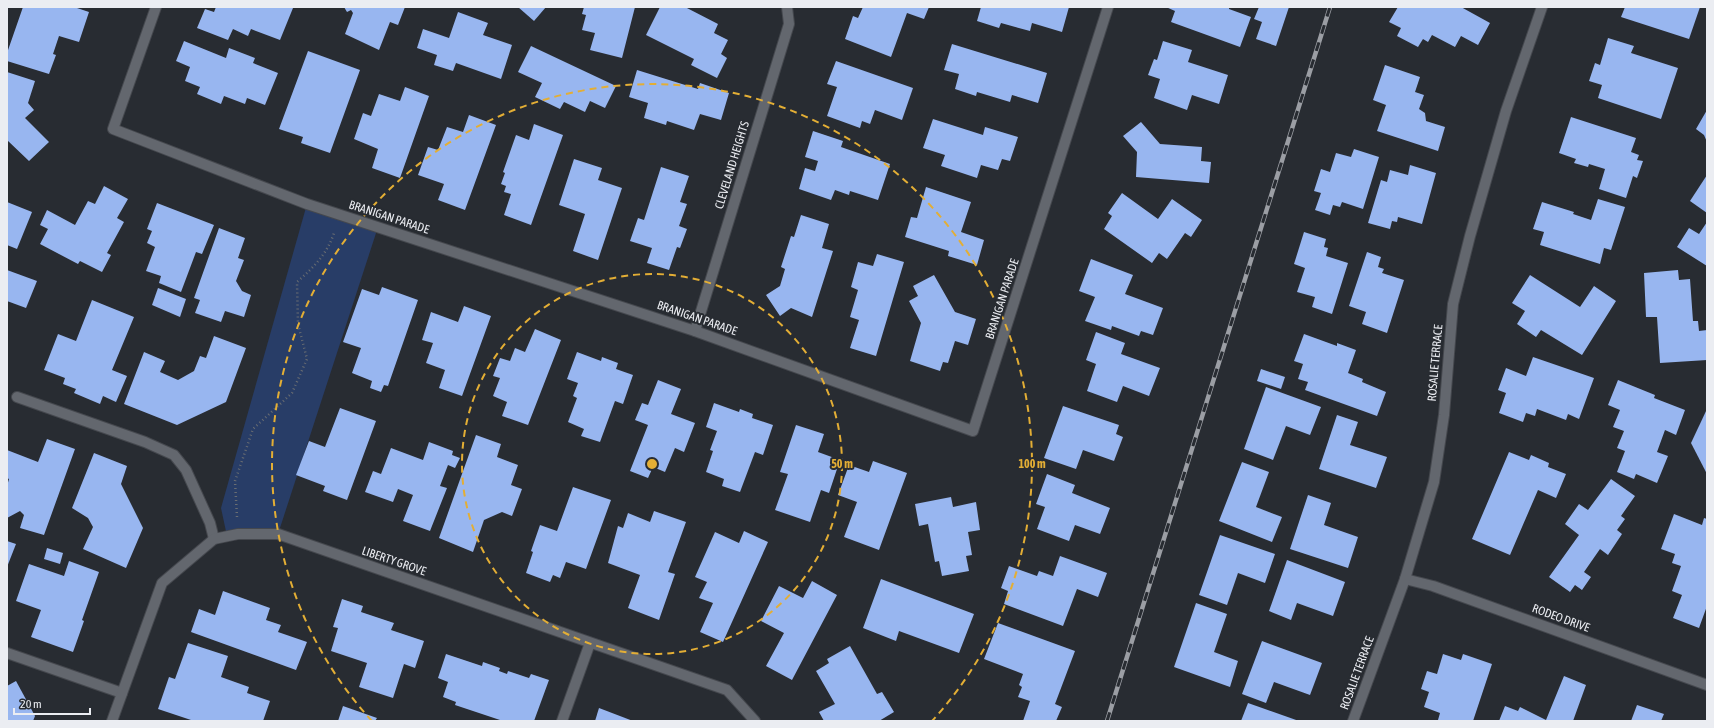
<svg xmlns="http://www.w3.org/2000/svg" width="1714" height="728" viewBox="0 0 1714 728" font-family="'Asap Condensed',sans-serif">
  <rect width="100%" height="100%" fill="#282c32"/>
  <polygon fill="#283d67" points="307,204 378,227 278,534 227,536 221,508"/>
  <g fill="#98b6f0">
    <polygon points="23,7 74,7 89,12 79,42 59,36 53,54 56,55 49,74 7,61 7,53"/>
    <polygon points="216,7 290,7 293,8 280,40 251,29 248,36 233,29 228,40 197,28 205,9 214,12"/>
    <polygon points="344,7 405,7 398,25 390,22 379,50 345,34 353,13 351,10 347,12"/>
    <polygon points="518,7 546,7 534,21"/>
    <polygon points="584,7 635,7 622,58 590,50 595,33 582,30 586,15 582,14"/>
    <polygon points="660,7 685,7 718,24 714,33 728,40 721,54 727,58 717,78 691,65 694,59 646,35"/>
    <polygon points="863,7 929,7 924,19 907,13 891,57 845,39 853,16 858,18"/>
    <polygon points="981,7 1069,7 1062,32 1032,23 1030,31 1001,23 999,28 977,21"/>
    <polygon points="1166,7 1229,7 1229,9 1251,17 1240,47 1171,22 1175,11"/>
    <polygon points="1259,7 1289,7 1276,46 1256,39 1262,22 1254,19"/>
    <polygon points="1398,7 1461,7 1490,23 1478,45 1461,36 1455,47 1432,35 1428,42 1423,39 1418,47 1397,36 1401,28 1389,22"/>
    <polygon points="1625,7 1700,7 1689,39 1621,17"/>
    <polygon points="458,12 488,23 483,35 512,45 501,79 456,63 453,71 434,65 437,55 417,48 423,29 449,38"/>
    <polygon points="1608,38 1634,46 1631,53 1678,68 1661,119 1598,98 1602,85 1589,81 1595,63 1600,65"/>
    <polygon points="184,41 226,58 229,48 255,58 253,63 278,73 265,105 247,98 245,104 224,96 221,104 197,94 200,87 185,81 190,67 176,61"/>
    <polygon points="1163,41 1192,50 1188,62 1228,75 1219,104 1192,95 1187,110 1154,98 1160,79 1148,75 1154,59 1157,60"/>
    <polygon points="952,44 1047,73 1038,103 1012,95 1010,102 977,92 976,96 955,89 959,74 944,70"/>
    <polygon points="531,46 616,86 605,108 590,101 585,112 564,102 560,109 535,97 542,83 518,72"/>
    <polygon points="308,51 360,70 330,153 301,143 303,137 279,129"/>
    <polygon points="836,61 913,88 902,120 875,110 870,124 862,121 860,128 827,116 837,87 827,84"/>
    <polygon points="1385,65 1420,77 1415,92 1424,95 1419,109 1425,113 1426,121 1445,127 1438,151 1377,131 1386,105 1373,100"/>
    <polygon points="637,70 698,89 700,83 729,93 721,120 700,114 694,130 667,121 666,125 644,118 648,103 629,97"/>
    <polygon points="7,72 35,81 28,103 34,110 25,118 49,142 29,161 7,140"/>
    <polygon points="405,87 429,96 400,178 372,168 378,149 354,139 363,113 371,116 379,94 400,101"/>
    <polygon points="1707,110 1707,142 1704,135 1696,129"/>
    <polygon points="469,115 496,125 465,210 438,200 444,184 418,175 428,147 438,150 447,127 463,132"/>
    <polygon points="1571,117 1636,138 1631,152 1639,155 1637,160 1643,161 1637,178 1633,176 1626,198 1599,189 1605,169 1589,164 1588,167 1574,163 1576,159 1559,153"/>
    <polygon points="933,119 983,135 985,127 1018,137 1010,161 1002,159 998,170 981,165 977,178 941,166 945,155 923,148"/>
    <polygon points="1141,122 1160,144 1202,147 1201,161 1211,162 1209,183 1136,177 1137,152 1123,136"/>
    <polygon points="534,124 563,135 531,225 504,215 511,194 504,192 506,186 501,184 505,173 503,172 516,135 529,140"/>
    <polygon points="813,131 843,141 841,147 890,164 878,200 850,191 849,195 835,190 831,200 799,189 805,168 815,171 818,161 805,157"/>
    <polygon points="1354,149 1379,157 1363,209 1342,202 1340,207 1333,205 1330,215 1315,210 1321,193 1314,191 1321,169 1330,172 1336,153 1351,157"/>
    <polygon points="574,159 602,168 598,180 622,188 598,260 573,251 585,214 559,205"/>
    <polygon points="1410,165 1436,173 1422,224 1398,217 1397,222 1392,221 1390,229 1368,223 1381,180 1387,182 1390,170 1408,175"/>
    <polygon points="661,167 689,176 680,202 687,204 679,226 687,229 680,248 677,247 669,270 647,263 652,248 630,241 638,218 644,220"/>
    <polygon points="1707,175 1707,213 1690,201"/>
    <polygon points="104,186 128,199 117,218 124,222 107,253 111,255 102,272 80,261 78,264 40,244 48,229 40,225 47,210 75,225 88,201 95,204"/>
    <polygon points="926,187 971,202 961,232 984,240 977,265 948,256 949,251 905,237 911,217 917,218"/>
    <polygon points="1122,193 1158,219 1172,199 1202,220 1191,237 1185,233 1167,259 1159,253 1152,263 1104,229 1112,216 1108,213"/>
    <polygon points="1598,199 1625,207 1611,250 1604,248 1600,264 1540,245 1544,232 1533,229 1542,202 1574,212 1573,214 1591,220"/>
    <polygon points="7,202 32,212 17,249 7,245"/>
    <polygon points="157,203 214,225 202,254 196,252 181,292 159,283 161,276 146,271 155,247 147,243 152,231 147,229"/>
    <polygon points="801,215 829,224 822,248 833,251 812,317 791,308 780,316 766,295 780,286 785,269 781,267 791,236 794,237"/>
    <polygon points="1707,222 1707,266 1677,247 1689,228 1699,234"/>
    <polygon points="219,228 245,238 238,258 244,260 236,281 242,291 251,295 244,317 225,311 221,322 195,313 200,300 194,298"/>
    <polygon points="1304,232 1326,239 1324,247 1328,248 1326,256 1348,263 1332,314 1312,307 1315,297 1297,292 1305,268 1294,264"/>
    <polygon points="1367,252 1381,257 1378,267 1384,269 1382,273 1404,280 1387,333 1362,324 1366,312 1349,306"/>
    <polygon points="877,254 904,262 876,356 850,348 859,320 850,317 858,290 851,287 858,262 873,266"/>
    <polygon points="1091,259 1133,275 1125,294 1163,308 1153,335 1141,331 1139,336 1112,326 1111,330 1085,321 1095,297 1079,291"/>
    <polygon points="7,270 37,281 26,308 7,301"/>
    <polygon points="1678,270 1679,280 1690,279 1693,321 1698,321 1699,331 1707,330 1707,360 1660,363 1657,317 1646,317 1644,273"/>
    <polygon points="934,275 955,312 976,319 968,345 955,341 948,363 943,362 940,371 910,361 921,323 909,301 918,296 913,286"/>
    <polygon points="1530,275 1580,307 1594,286 1616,301 1582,355 1541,330 1536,337 1517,324 1525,311 1512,303"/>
    <polygon points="382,287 418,300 388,386 384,385 381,392 370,388 372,381 352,373 361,348 343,342 362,289 379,295"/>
    <polygon points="158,288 186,299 180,317 152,305"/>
    <polygon points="92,300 134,317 112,370 127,376 116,402 103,396 100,404 74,393 76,389 63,384 65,378 44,370 58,334 76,341"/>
    <polygon points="464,306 491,316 462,396 439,388 445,370 426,363 433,343 422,340 431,312 458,322"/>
    <polygon points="535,329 561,340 528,425 502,416 507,402 493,396 500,378 493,376 500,358 510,361 515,348 525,352"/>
    <polygon points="1096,332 1125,343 1121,354 1160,368 1149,396 1123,386 1117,402 1087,391 1096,364 1086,360"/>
    <polygon points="1304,334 1337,346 1337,343 1356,350 1348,373 1363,379 1362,382 1386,392 1377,416 1305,390 1308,382 1298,379 1303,364 1294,361"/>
    <polygon points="214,336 246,348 226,402 177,425 124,404 144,352 165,361 160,372 178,380 194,371 200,356 206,358"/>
    <polygon points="577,352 601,361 602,357 618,363 616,369 633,375 623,404 615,401 600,442 581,436 584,429 568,422 577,398 573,396 578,383 567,379"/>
    <polygon points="1533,357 1594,378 1579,419 1568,414 1566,420 1537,409 1535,416 1526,413 1523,422 1499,413 1506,393 1498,390 1506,368 1526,376"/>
    <polygon points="1261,369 1285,377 1281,389 1257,381"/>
    <polygon points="658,380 681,389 671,414 695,423 684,452 675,448 665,472 653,467 648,478 630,471 648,425 635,420 642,403 648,405"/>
    <polygon points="1618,380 1655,395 1654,398 1685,410 1676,435 1665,430 1657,452 1668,456 1657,483 1636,474 1634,479 1617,472 1625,451 1617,448 1624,431 1613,427 1620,410 1608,405"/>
    <polygon points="1266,387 1321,407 1310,435 1286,426 1273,460 1244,449"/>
    <polygon points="714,403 739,412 740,409 753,414 752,418 773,425 763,455 755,452 740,492 722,486 724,479 706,472 713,451 710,450 717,431 706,427"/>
    <polygon points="1063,406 1119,425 1116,434 1123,437 1114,461 1083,450 1076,469 1044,458"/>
    <polygon points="340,408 376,421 347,500 323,491 325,486 296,475 309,441 325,447"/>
    <polygon points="1707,409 1707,474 1691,443"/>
    <polygon points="1337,415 1358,422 1350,445 1387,457 1376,488 1319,469"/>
    <polygon points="796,425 824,434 818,452 840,460 829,493 821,490 810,522 775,510 788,474 780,472"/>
    <polygon points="476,435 501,444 497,457 518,465 511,485 522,489 512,516 502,512 484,520 473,552 439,538"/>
    <polygon points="47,439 75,449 44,535 20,528 24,515 20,511 7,518 7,486 9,479 7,478 7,450 38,462"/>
    <polygon points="429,442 453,451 452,455 460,458 455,468 448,465 440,486 447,488 430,531 403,521 413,495 398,489 393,502 365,492 373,471 381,474 391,448 423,460"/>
    <polygon points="1509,452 1529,460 1531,455 1549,463 1548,467 1566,474 1556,498 1538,490 1510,555 1472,539"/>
    <polygon points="94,453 127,466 121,484 143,528 126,568 83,549 93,527 88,518 72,508"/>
    <polygon points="873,461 907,473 879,550 844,537 857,502 838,495 849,465 869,472"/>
    <polygon points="1242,462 1269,472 1256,507 1282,517 1272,542 1219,521"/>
    <polygon points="1047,474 1075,485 1072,493 1110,508 1100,534 1075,525 1069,541 1037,529 1045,507 1036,504"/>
    <polygon points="1611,479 1635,496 1621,516 1625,519 1617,530 1622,534 1608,555 1600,549 1584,572 1591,577 1582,590 1575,585 1570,592 1549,577 1579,535 1565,524 1579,504 1588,510"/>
    <polygon points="573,487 611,500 586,569 566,562 560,578 553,575 550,582 526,573 533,552 531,551 540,525 557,531"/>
    <polygon points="1308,495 1331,503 1324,525 1358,537 1348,568 1290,549"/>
    <polygon points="951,497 953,507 976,502 980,530 968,532 972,555 966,556 969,571 942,576 939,561 935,562 928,524 919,526 915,504"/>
    <polygon points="654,511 686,522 668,572 675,574 659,620 628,608 640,575 608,563 618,526 623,528 628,513 650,522"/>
    <polygon points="1674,514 1702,525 1704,518 1707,519 1707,606 1699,628 1673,618 1682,595 1672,591 1681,566 1672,563 1675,554 1661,549"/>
    <polygon points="744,531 768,542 723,642 700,632 713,603 699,598 707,582 695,577 715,532 739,543"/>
    <polygon points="1220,535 1275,554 1265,583 1238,573 1227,605 1199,595"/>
    <polygon points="7,541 16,544 7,567"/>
    <polygon points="47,548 63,553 60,564 44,559"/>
    <polygon points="1060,556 1107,573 1098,597 1077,589 1063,626 1004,604 1008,591 1001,588 1009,566 1037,576 1039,571 1053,576"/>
    <polygon points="1287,560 1345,582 1333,616 1297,603 1291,620 1269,611"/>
    <polygon points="69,561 99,572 82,620 84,621 73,652 31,637 41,610 16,601 29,564 64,576"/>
    <polygon points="881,579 974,614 959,653 899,631 896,641 863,628"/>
    <polygon points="812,581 837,595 792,680 766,666 784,633 761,621 779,586 803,598"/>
    <polygon points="223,591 270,608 266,620 281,625 278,632 307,642 296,670 191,632 199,609 215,615"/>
    <polygon points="342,599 363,606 361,612 394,623 391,630 424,641 415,668 404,664 393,698 359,687 367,663 331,651 338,628 333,627"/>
    <polygon points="1196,603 1227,614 1214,652 1238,661 1230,687 1174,667"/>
    <polygon points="998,623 1075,651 1055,704 1062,707 1056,721 1023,721 1030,701 1018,697 1022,687 1019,685 1023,674 984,659"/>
    <polygon points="1262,641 1322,663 1310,695 1274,682 1266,703 1242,694"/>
    <polygon points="188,643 228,656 221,677 249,687 247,693 270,701 263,721 194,721 158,709 169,677 175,679"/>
    <polygon points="850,646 877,694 882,692 894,712 879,721 824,721 819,712 835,704 816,671 829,663 827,659"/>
    <polygon points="446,654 482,666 483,662 500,668 499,671 507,674 508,671 529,678 531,674 549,680 534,721 503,721 455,705 456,702 443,697 448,682 438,678"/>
    <polygon points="1443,654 1461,660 1463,654 1492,664 1473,721 1440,721 1438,720 1440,713 1424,707 1429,692 1421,689 1427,671 1437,674"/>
    <polygon points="1564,676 1586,685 1573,721 1499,721 1505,706 1518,711 1520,707 1546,720"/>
    <polygon points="16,681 35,716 33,721 7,721 7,686"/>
    <polygon points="1248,703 1299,721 1241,721"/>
    <polygon points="1637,705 1664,714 1661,721 1631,721"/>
    <polygon points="343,706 377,718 375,721 338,721"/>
    <polygon points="599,708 633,721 595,721"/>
  </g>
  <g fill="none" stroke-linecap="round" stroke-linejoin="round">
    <g stroke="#45484e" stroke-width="12">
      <g id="street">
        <polyline points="156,7 113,129 307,204 695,331 973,431 1108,7"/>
        <polyline points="695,331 789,24 787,7"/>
        <polyline points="17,397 145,442 174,455 186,470 210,523 214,539"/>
        <polyline points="1405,579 1433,586 1707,685"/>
        <polyline points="7,653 122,693"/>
        <polyline points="112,721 162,583 214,539 238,534 278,534 727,690 755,721"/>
        <polyline points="562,721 590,643"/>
        <polyline points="1353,721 1405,579 1434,482 1444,415 1453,304 1470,236 1506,111 1542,7"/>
      </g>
    </g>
    <path stroke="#696d72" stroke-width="2.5" stroke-dasharray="1 3" stroke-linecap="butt" d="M237,517L235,481L253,429L292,393L307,359L298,324L297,282C314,267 327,254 334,233"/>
    <use href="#street" stroke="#63676e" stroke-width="10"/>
    <g stroke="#9b9ea4" stroke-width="4.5">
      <polyline id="rail" points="1107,721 1330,7"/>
    </g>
    <use href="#rail" stroke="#282c32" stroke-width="3" stroke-dasharray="9" stroke-linecap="butt"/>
  </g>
  <g fill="none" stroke="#e3ae35" stroke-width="2" stroke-dasharray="7 5">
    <circle cx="652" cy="464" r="190"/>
    <path d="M372 721A380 380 0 1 1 932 721"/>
  </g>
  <g text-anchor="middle" stroke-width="4" stroke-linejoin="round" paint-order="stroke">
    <g font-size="12" fill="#ebedf2" stroke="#282c32">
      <text transform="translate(732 165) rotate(-73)" y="4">CLEVELAND HEIGHTS</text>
      <text transform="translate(389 217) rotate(18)" y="4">BRANIGAN PARADE</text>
      <text transform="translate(1002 299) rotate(-72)" y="4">BRANIGAN PARADE</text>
      <text transform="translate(697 318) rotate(19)" y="4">BRANIGAN PARADE</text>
      <text transform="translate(1435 363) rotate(-85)" y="4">ROSALIE TERRACE</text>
      <text transform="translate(394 561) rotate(19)" y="4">LIBERTY GROVE</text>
      <text transform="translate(1561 618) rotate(20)" y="4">RODEO DRIVE</text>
      <text transform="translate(1357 673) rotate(-70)" y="4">ROSALIE TERRACE</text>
    </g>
  </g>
  <circle cx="652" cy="464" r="6" fill="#e3ae35" stroke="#282c32" stroke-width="2"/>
  <g font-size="12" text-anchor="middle" font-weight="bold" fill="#e3ae35" stroke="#282c32" stroke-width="4" stroke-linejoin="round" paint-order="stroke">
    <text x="842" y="468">50 m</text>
    <text x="1032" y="468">100 m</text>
  </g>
  <rect width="1714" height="728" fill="none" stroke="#ebedf2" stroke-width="16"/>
  <path d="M14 708v6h76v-6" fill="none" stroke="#ebedf2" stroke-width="2"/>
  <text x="20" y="708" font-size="12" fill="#ebedf2" stroke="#282c32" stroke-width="3" paint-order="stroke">20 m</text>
</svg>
